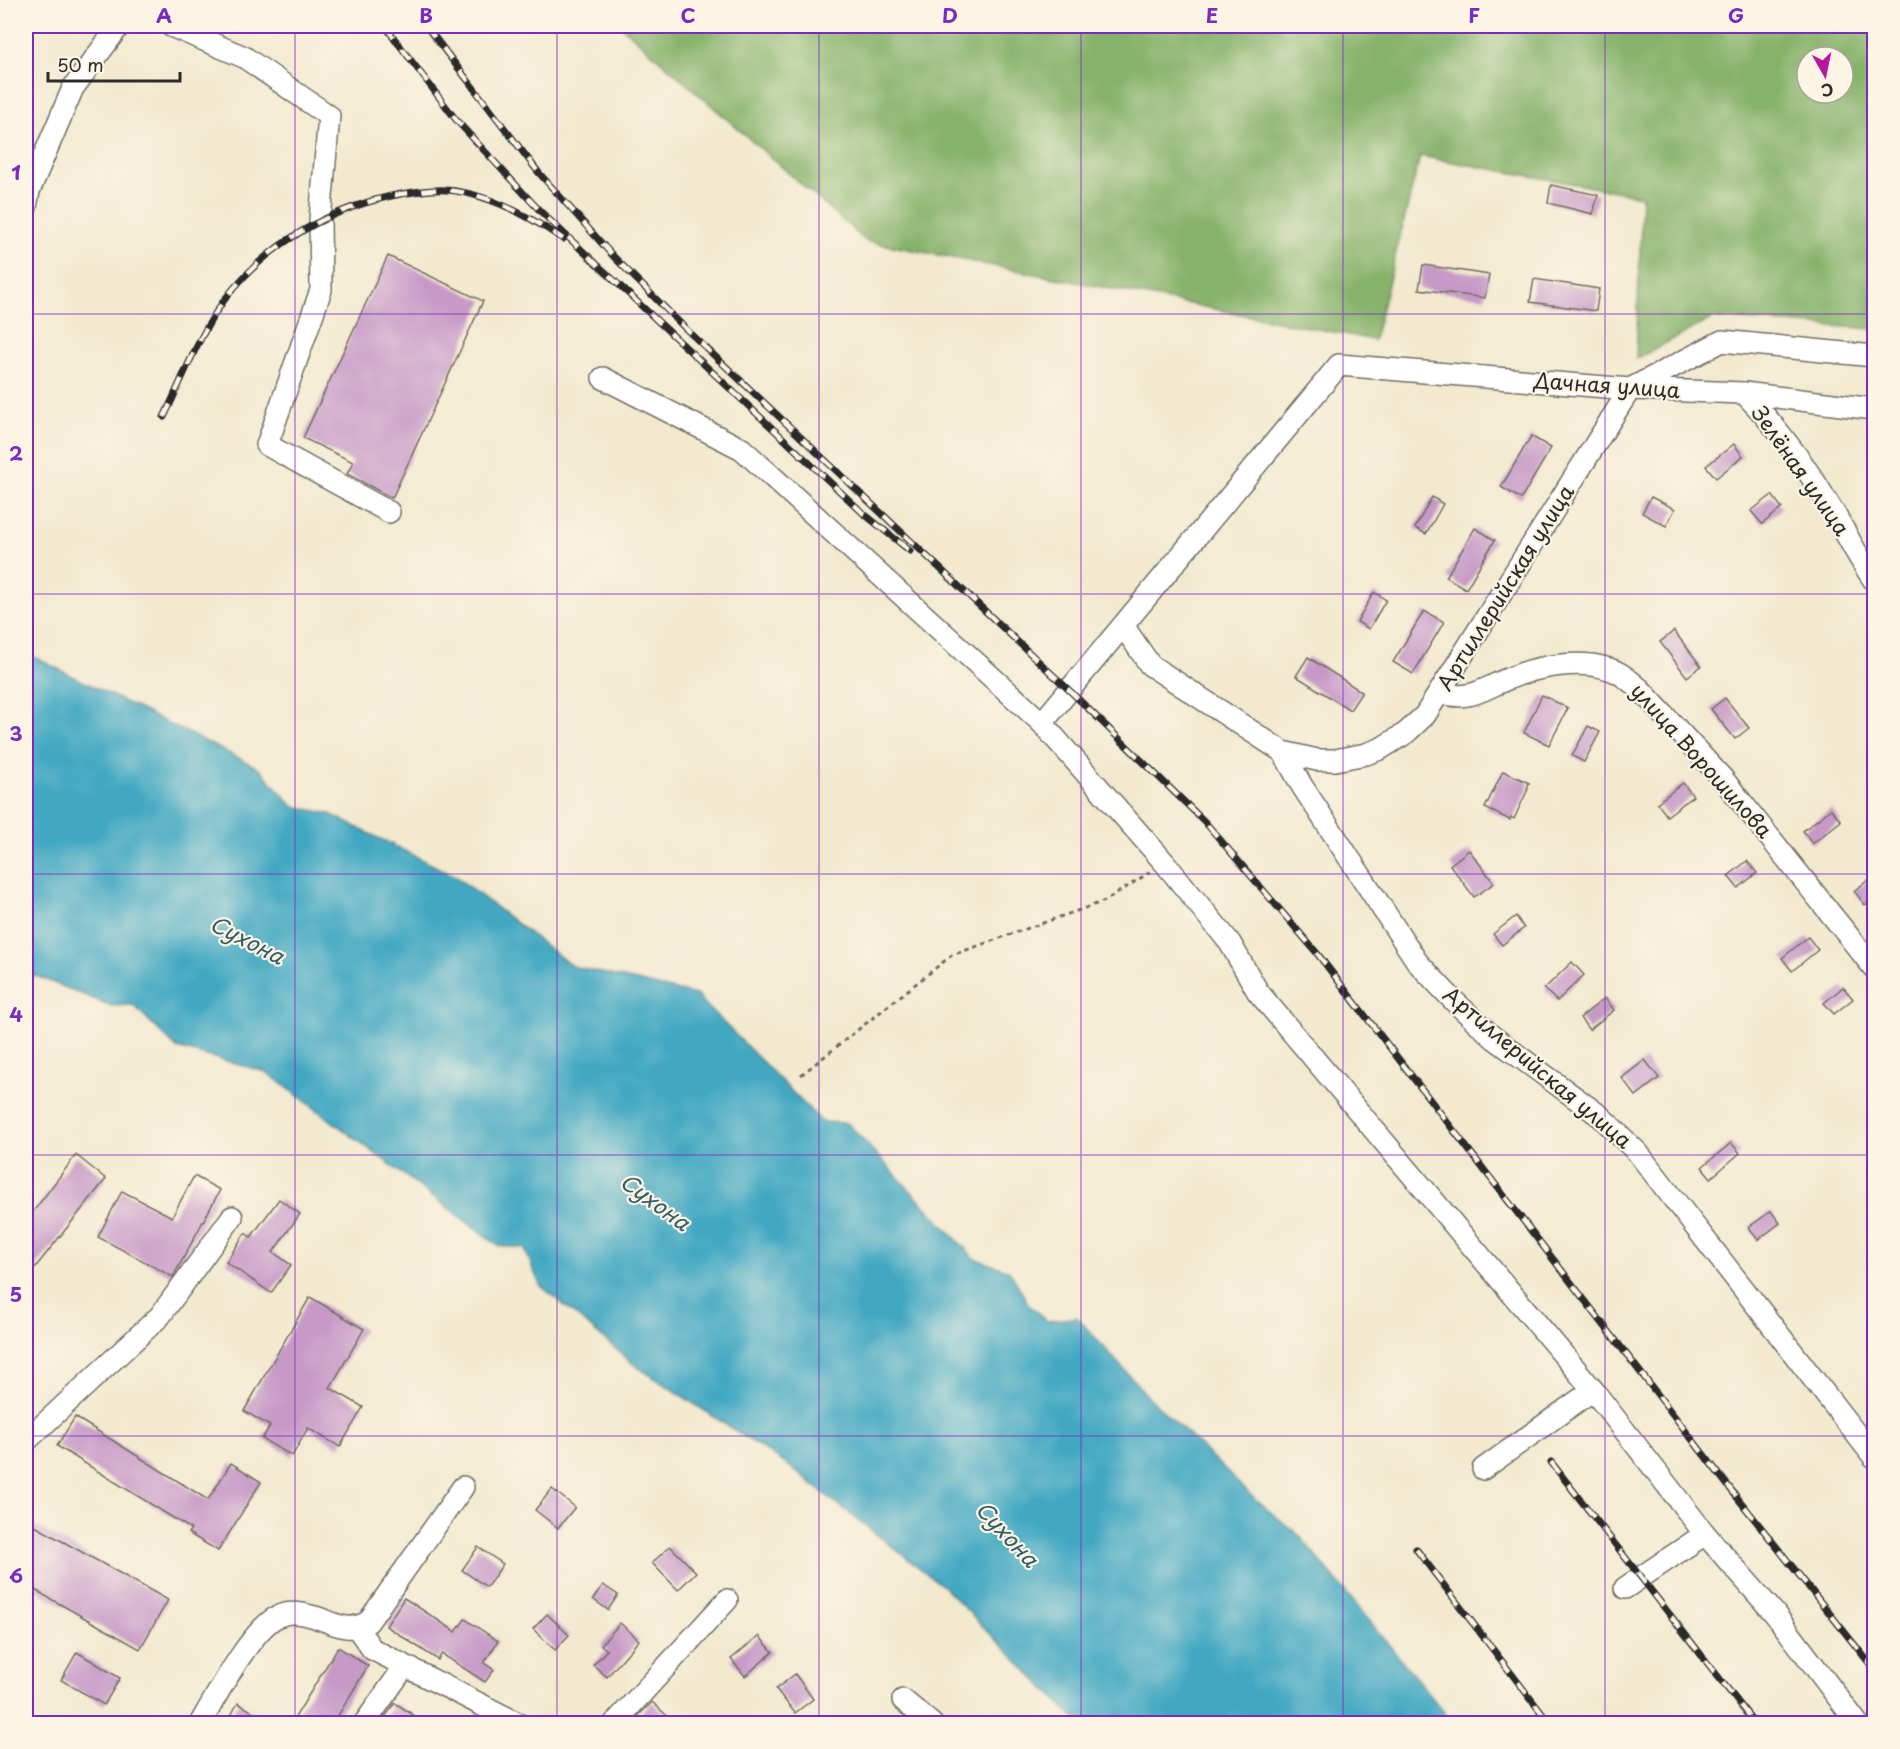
<svg xmlns="http://www.w3.org/2000/svg" width="1900" height="1749" viewBox="0 0 1900 1749" font-family="'Playpen Sans',sans-serif">
  <rect width="100%" height="100%" fill="#fcf5e5"/>
  <filter id="ink" filterUnits="userSpaceOnUse"><feTurbulence type="fractalNoise" baseFrequency=".0167" numOctaves="2"/><feDisplacementMap in="SourceGraphic" scale="12" xChannelSelector="R" yChannelSelector="G"/><feConvolveMatrix kernelMatrix="1 2 1 2 8 2 1 2 1" color-interpolation-filters="sRGB"/></filter>
  <filter id="wash" filterUnits="userSpaceOnUse"><feTurbulence type="fractalNoise" baseFrequency=".008" numOctaves="4" result="noise"/><feDisplacementMap in="SourceGraphic" scale="24" xChannelSelector="R" yChannelSelector="G"/><feGaussianBlur stdDeviation="1.35" result="paint"/><feColorMatrix in="noise" values="0 0 0 0 0 0 0 0 0 0 0 0 0 0 0 0 0 1.4 0 .05"/><feComposite in="paint" operator="in"/></filter>
  <g filter="url(#wash)">
    <rect width="100%" height="100%" fill="#f2e9cf"/>
    <path fill="#86b26b" stroke="#586e4b" stroke-width="1.5" fill-rule="evenodd" d="M621,26H1874V329L1713,318L1636,359L1642,196L1420,156L1374,340L866,241ZM1807,57H1843V93H1807Z"/>
    <polygon fill="#42a8c2" stroke="#366a76" stroke-width="1.5" points="26,653 259,768 293,806 330,814 455,876 572,966 696,995 822,1122 847,1123 974,1258 1010,1271 1029,1305 1047,1321 1077,1317 1145,1393 1256,1500 1300,1536 1453,1723 1084,1723 1070,1714 944,1587 786,1464 636,1366 540,1285 524,1248 499,1246 266,1072 177,1048 133,1005 111,1006 26,972"/>
    <g id="blocks">
      <g fill="#c699c7">
        <polygon points="1551,185 1598,195 1593,214 1548,203"/>
        <polygon points="388,256 483,301 392,498 347,474 353,462 303,438"/>
        <polygon points="1423,265 1489,275 1485,298 1419,289"/>
        <polygon points="1534,279 1599,289 1596,311 1530,302"/>
        <polygon points="1531,436 1551,448 1521,499 1501,487"/>
        <polygon points="1734,444 1743,456 1716,478 1706,466"/>
        <polygon points="1772,495 1782,508 1762,524 1751,511"/>
        <polygon points="1432,497 1443,504 1426,534 1415,528"/>
        <polygon points="1651,497 1675,509 1666,526 1642,513"/>
        <polygon points="1475,528 1495,540 1466,589 1446,577"/>
        <polygon points="1374,592 1386,600 1369,629 1357,622"/>
        <polygon points="1424,611 1444,622 1413,674 1393,662"/>
        <polygon points="1674,631 1701,666 1687,677 1660,642"/>
        <polygon points="1308,657 1362,692 1350,710 1296,676"/>
        <polygon points="1542,695 1568,708 1549,745 1524,733"/>
        <polygon points="1725,698 1749,728 1735,739 1711,709"/>
        <polygon points="1588,726 1600,732 1584,762 1572,756"/>
        <polygon points="1503,771 1529,783 1527,788 1528,789 1514,819 1511,817 1510,820 1485,808"/>
        <polygon points="1683,783 1693,796 1667,816 1657,803"/>
        <polygon points="1831,809 1841,821 1812,844 1803,831"/>
        <polygon points="1469,850 1494,883 1474,897 1450,865"/>
        <polygon points="1747,861 1757,873 1738,888 1728,876"/>
        <polygon points="1875,875 1875,898 1865,905 1854,891"/>
        <polygon points="1516,916 1524,928 1502,945 1493,934"/>
        <polygon points="1808,937 1818,950 1792,971 1782,958"/>
        <polygon points="1572,962 1584,975 1557,1001 1544,989"/>
        <polygon points="1843,987 1853,999 1834,1014 1824,1003"/>
        <polygon points="1605,998 1614,1010 1589,1030 1580,1018"/>
        <polygon points="1645,1060 1659,1078 1636,1096 1622,1078"/>
        <polygon points="1731,1143 1740,1153 1711,1178 1702,1167"/>
        <polygon points="76,1155 106,1179 26,1279 26,1221"/>
        <polygon points="194,1176 220,1190 173,1277 98,1237 122,1191 172,1217"/>
        <polygon points="279,1199 300,1214 273,1252 291,1265 271,1293 226,1262 245,1233 251,1237"/>
        <polygon points="1771,1211 1780,1223 1758,1240 1749,1227"/>
        <polygon points="310,1297 364,1329 330,1388 363,1407 340,1447 308,1428 292,1456 262,1439 270,1426 244,1411"/>
        <polygon points="75,1417 208,1500 231,1463 261,1482 218,1551 188,1533 191,1529 57,1446"/>
        <polygon points="552,1489 575,1507 558,1528 535,1510"/>
        <polygon points="26,1521 168,1600 140,1649 26,1585"/>
        <polygon points="670,1546 696,1572 678,1590 652,1563"/>
        <polygon points="478,1547 503,1564 487,1587 462,1570"/>
        <polygon points="603,1585 618,1595 608,1610 593,1599"/>
        <polygon points="404,1598 456,1632 465,1619 498,1641 484,1663 494,1670 485,1682 442,1654 438,1660 386,1626"/>
        <polygon points="547,1614 569,1635 555,1650 533,1629"/>
        <polygon points="620,1623 639,1640 607,1677 593,1665 607,1650 601,1645"/>
        <polygon points="759,1636 773,1652 745,1676 731,1659"/>
        <polygon points="338,1647 368,1666 333,1724 291,1724"/>
        <polygon points="77,1652 120,1678 104,1705 61,1680"/>
        <polygon points="795,1674 813,1699 795,1713 776,1689"/>
        <polygon points="652,1702 676,1724 644,1724 637,1717"/>
        <polygon points="238,1703 272,1724 226,1724"/>
        <polygon points="395,1703 427,1724 380,1724"/>
      </g>
    </g>
  </g>
  <g filter="url(#ink)">
    <use href="#blocks" fill-opacity="0" stroke="#716e64" stroke-width="1.5"/>
    <g fill="none" stroke-linecap="round" stroke-linejoin="round">
      <g stroke="#716e64" stroke-width="24">
        <g id="minor">
          <polyline points="171,26 244,57 329,116 320,220 321,290 267,445 389,512"/>
          <polyline points="26,207 29,191 73,88 119,26"/>
          <polyline points="603,378 742,449 1042,723"/>
          <path d="M1744,393C1777,427 1807,467 1831,508C1846,532 1857,557 1874,580"/>
          <polyline points="1124,627 1150,665 1283,752 1317,760 1335,760 1366,754 1380,749 1406,733 1425,715 1630,389 1722,341 1874,356"/>
          <path d="M1441,693C1471,702 1484,688 1510,678C1538,666 1580,659 1609,669C1621,672 1631,682 1640,689L1723,779L1874,968"/>
          <polyline points="1283,752 1302,786 1418,963 1454,1001 1494,1038 1600,1116 1638,1153 1874,1457"/>
          <polyline points="26,1441 160,1316 232,1217"/>
          <polyline points="1483,1469 1593,1390"/>
          <polyline points="1625,1588 1705,1534"/>
          <polyline points="357,1628 372,1649 519,1724"/>
          <polyline points="903,1700 932,1724"/>
          <path d="M200,1724C215,1698 253,1626 279,1616C289,1611 305,1614 315,1617C336,1624 347,1633 368,1622L463,1487"/>
          <polyline points="364,1724 405,1666"/>
          <polyline points="614,1724 727,1600"/>
          <polyline points="1858,1724 1775,1614 1705,1534 1593,1390 1258,992 1230,943 1164,862 1042,723 1339,365 1630,389 1744,393 1874,409"/>
        </g>
      </g>
      <polyline stroke="#716e64" stroke-width="3" stroke-dasharray="4.5 4.5" stroke-linecap="butt" points="801,1075 952,955 1105,901 1150,872"/>
      <use href="#minor" stroke="#fff" stroke-width="21"/>
      <g stroke="#2b2b2b" stroke-width="7">
        <g id="rail">
          <polyline points="385,26 457,121 540,211 863,513 910,551"/>
          <polyline points="426,26 539,173 613,256 686,329 1070,691 1205,822 1316,952 1732,1491 1874,1669"/>
          <path d="M164,417C183,378 199,334 225,299C268,243 332,207 401,194C415,192 431,189 446,190C487,193 529,216 563,239"/>
          <polyline points="1551,1462 1755,1724"/>
          <polyline points="1416,1549 1550,1724"/>
        </g>
      </g>
      <use href="#rail" stroke="#fcf5e5" stroke-width="4.5" stroke-dasharray="14" stroke-linecap="butt"/>
    </g>
  </g>
  <path fill="none" stroke="#7b2cbf" stroke-width="1.5" stroke-opacity="0.55" d="M295,26V1724M557,26V1724M819,26V1724M1081,26V1724M1343,26V1724M1605,26V1724M26,314H1874M26,594H1874M26,874H1874M26,1155H1874M26,1436H1874"/>
  <g text-anchor="middle" stroke-width="4.5" stroke-linejoin="round" paint-order="stroke">
    <g font-size="21" fill="#2b2b2b" stroke="#fcf5e5">
      <text transform="translate(1607 386) rotate(4)" y="7">Дачная улица</text>
      <text transform="translate(1800 471) rotate(55)" y="7">Зелёная улица</text>
      <text transform="translate(1506 588) rotate(-58)" y="7">Артиллерийская улица</text>
      <text transform="translate(1701 761) rotate(48)" y="7">улица Ворошилова</text>
      <text transform="translate(1537 1068) rotate(40)" y="7">Артиллерийская улица</text>
    </g>
    <g font-size="22" font-style="italic" fill="#345d67" stroke="#fcf5e5">
      <text transform="translate(247 940) rotate(27)" y="8">Сухона</text>
      <text transform="translate(655 1202) rotate(36)" y="8">Сухона</text>
      <text transform="translate(1007 1534) rotate(47)" y="8">Сухона</text>
    </g>
  </g>
  <rect width="1900" height="1749" fill="none" stroke="#fcf5e5" stroke-width="66"/>
  <g transform="translate(1825 75) rotate(171)"><circle r="28" fill="#fcf5e5" stroke="#a8a49b" stroke-width="1.5"/>
  <path d="M0-4.5L10 22L0 15L-10 22Z" fill="#b5179e"/>
  <text y="-9" font-size="16" font-weight="bold" text-anchor="middle" fill="#2b2b2b">С</text>
  </g>
  <path d="M48 72v9h132v-9" fill="none" stroke="#2b2b2b" stroke-width="3"/>
  <text x="57" y="72" font-size="18" fill="#2b2b2b" stroke="#fcf5e5" stroke-width="4.5" paint-order="stroke">50 m</text>
  <rect x="33" y="33" width="1834" height="1683" fill="none" stroke="#7b2cbf" stroke-width="2"/>
  <g font-size="20" text-anchor="middle" font-weight="bold" fill="#7b2cbf">
    <text x="164" y="23">A</text>
    <text x="426" y="23">B</text>
    <text x="688" y="23">C</text>
    <text x="950" y="23">D</text>
    <text x="1212" y="23">E</text>
    <text x="1474" y="23">F</text>
    <text x="1736" y="23">G</text>
    <text x="16" y="180">1</text>
    <text x="16" y="461">2</text>
    <text x="16" y="741">3</text>
    <text x="16" y="1022">4</text>
    <text x="16" y="1302">5</text>
    <text x="16" y="1583">6</text>
  </g>
</svg>
